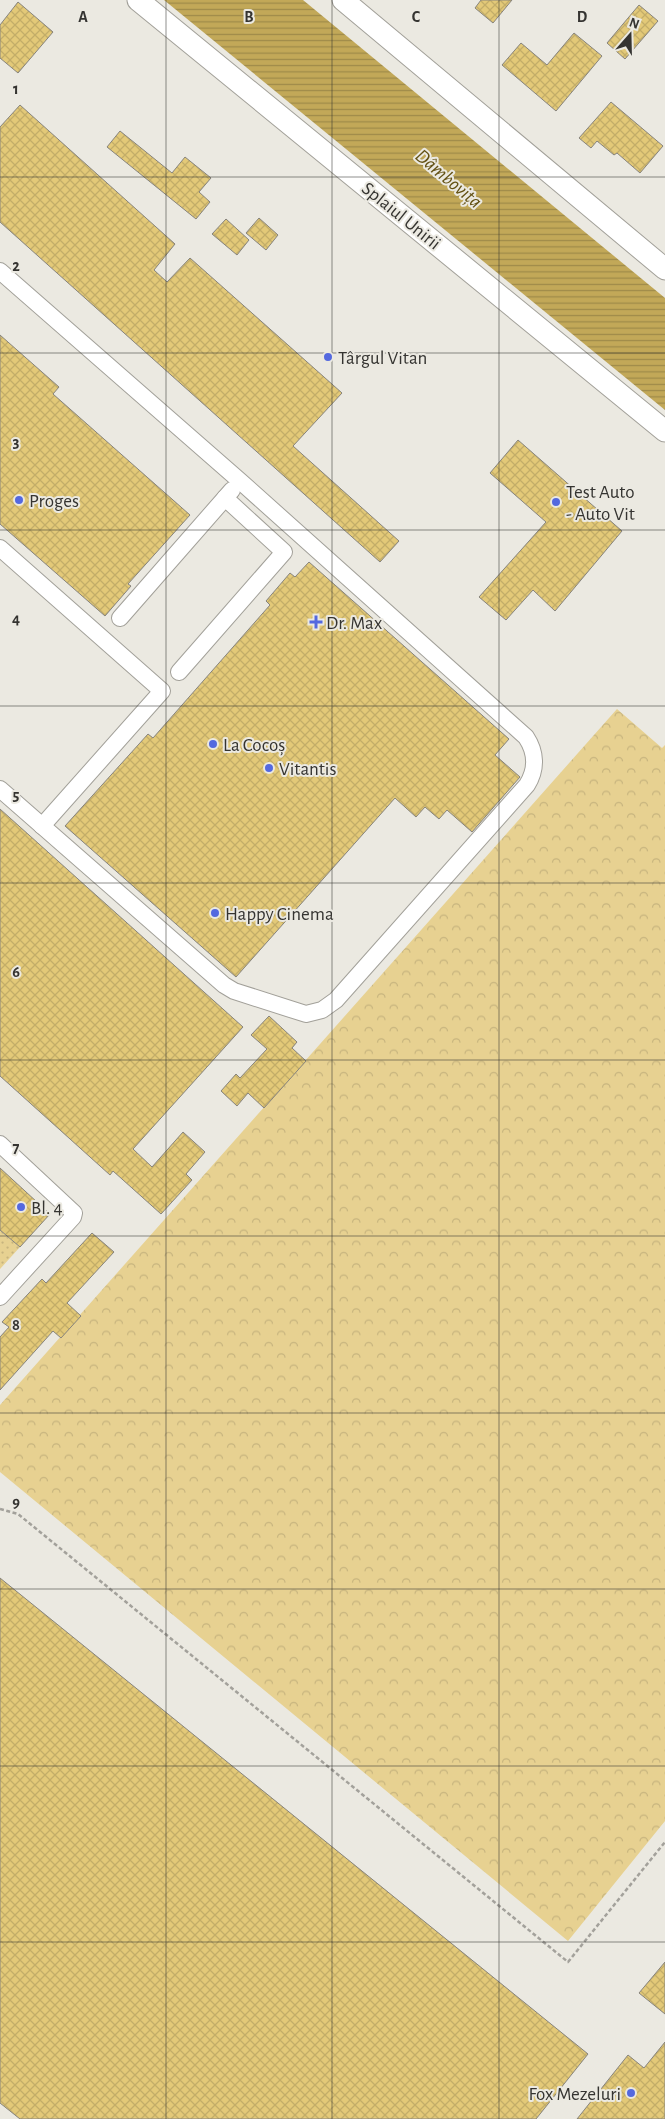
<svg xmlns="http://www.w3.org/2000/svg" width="665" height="2119" viewBox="0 0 665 2119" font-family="'Alegreya Sans',sans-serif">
  <defs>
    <pattern id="grass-dots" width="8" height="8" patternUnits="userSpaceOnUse" patternTransform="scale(1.25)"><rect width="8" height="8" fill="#e7d191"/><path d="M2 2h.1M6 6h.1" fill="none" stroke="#c7b47e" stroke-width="1.8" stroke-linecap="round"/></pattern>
    <pattern id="forest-crowns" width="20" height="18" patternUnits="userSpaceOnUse" patternTransform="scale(1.25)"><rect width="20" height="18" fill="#e7d191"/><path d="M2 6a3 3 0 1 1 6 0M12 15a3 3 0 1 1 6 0" fill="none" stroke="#c7b47e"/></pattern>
    <pattern id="water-rules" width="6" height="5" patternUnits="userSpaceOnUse" patternTransform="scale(1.25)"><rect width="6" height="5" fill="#c2a858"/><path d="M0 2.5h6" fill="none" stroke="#9e8a49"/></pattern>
    <pattern id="building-cross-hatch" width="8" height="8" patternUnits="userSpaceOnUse" patternTransform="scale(1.25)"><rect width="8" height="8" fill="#e3c978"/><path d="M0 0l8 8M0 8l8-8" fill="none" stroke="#c3ad68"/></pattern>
  </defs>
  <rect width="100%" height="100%" fill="#ebe9e1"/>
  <polygon fill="url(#grass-dots)" points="0,1230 20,1247 0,1269"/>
  <polygon fill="url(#forest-crowns)" points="617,709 662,748 665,745 665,1821 568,1941 0,1472 0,1405"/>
  <polygon fill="url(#water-rules)" points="164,0 303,0 665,298 665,410"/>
  <g fill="url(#building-cross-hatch)" stroke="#87847d">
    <polygon points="481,0 512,0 493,23 475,8"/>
    <polygon points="18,2 53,32 18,73 0,58 0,25"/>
    <polygon points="639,5 658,21 625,59 607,43"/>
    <polygon points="574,33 602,56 556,111 502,65 521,43 547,65"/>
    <polygon points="611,102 663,146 640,173 617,153 614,155 597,141 591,148 579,138"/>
    <polygon points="20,105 175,244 154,270 167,282 190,258 342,393 293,446 399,541 380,562 0,222 0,127"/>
    <polygon points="120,131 172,173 185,157 211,178 199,192 210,202 196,219 107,147"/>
    <polygon points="259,218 278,235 266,250 246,233"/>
    <polygon points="226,219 249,240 237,255 212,234"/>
    <polygon points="0,335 59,387 53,394 190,515 128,584 131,586 105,616 0,524"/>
    <polygon points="518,440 622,531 555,611 533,590 506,620 479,597 546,522 490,473"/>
    <polygon points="309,562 509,739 495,755 520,777 472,832 447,810 439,819 425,807 416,817 395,798 236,977 65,826 148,734 153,738 270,605 266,601 290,573 295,577"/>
    <polygon points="0,809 243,1027 133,1149 152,1167 183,1132 205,1152 186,1174 192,1180 161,1214 113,1171 110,1175 0,1076"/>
    <polygon points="269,1016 297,1042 292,1048 306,1061 264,1108 248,1093 237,1106 221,1091 236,1074 240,1078 267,1049 251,1035"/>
    <polygon points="0,1168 50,1214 20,1247 0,1230"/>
    <polygon points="92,1233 114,1252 67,1303 81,1316 61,1338 53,1331 0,1390 0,1337 9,1327 2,1322 42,1279 46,1283"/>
    <polygon points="0,1578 588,2054 536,2119 20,2119 0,2103"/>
    <polygon points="665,1962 665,2014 639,1993"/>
    <polygon points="665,2042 665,2119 577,2119 628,2055 644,2068"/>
  </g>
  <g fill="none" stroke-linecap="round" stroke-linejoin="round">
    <g stroke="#a2a099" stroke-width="18">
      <g id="minor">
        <path d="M0,271L240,481L526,737C536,752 537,769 527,785L336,1000L322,1010L306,1014L234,991L224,985L0,789"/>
        <polyline points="0,548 162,691 42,826"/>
        <polyline points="120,618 232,490"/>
        <polyline points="179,672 284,552 225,498"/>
        <polyline points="0,1144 74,1213 73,1217 0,1297"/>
      </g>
    </g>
    <g stroke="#a2a099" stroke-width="23">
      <g id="major">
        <polyline points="138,0 665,431"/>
        <polyline points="343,0 665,269"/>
      </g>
    </g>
    <polyline stroke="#a3a19b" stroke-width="2.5" stroke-dasharray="4 2.5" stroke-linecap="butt" points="0,1509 18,1514 568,1962 665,1842"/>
    <use href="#minor" stroke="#fff" stroke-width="16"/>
    <use href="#major" stroke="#fff" stroke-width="21"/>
  </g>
  <path fill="none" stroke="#353431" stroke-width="1" stroke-opacity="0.55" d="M166,0V2119M332,0V2119M499,0V2119M0,177H665M0,353H665M0,530H665M0,706H665M0,883H665M0,1060H665M0,1236H665M0,1413H665M0,1589H665M0,1766H665M0,1942H665"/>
  <g fill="#5469df" stroke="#ebe9e1" stroke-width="2">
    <circle cx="328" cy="357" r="5"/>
    <circle cx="19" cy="500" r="5"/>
    <circle cx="556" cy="502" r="5"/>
    <path d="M313.5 614.5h5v5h5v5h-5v5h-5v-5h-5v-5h5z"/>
    <circle cx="213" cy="744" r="5"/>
    <circle cx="269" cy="768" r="5"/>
    <circle cx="215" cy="913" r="5"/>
    <circle cx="21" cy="1207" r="5"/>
    <circle cx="631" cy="2093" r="5"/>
  </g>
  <g text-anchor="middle" stroke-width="4" stroke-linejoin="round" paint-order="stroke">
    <g font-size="19" fill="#353431" stroke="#ebe9e1">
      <text transform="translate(402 215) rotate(39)" y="7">Splaiul Unirii</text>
    </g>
    <g font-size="19" fill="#353431" stroke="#ebe9e1" text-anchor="start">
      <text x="338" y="364">Târgul Vitan</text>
      <text x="566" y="498">Test Auto<tspan x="566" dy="22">- Auto Vit</tspan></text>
      <text x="29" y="507">Proges</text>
      <text x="326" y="629">Dr. Max</text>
      <text x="223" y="751">La Cocoș</text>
      <text x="279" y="775">Vitantis</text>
      <text x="225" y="920">Happy Cinema</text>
      <text x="31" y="1214">Bl. 4</text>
      <text x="621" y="2100" text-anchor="end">Fox Mezeluri</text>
    </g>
    <g font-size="20" font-style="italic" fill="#645215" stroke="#ebe9e1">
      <text transform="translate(449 178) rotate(40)" y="7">Dâmbovița</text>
    </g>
  </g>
  <g font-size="16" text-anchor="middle" font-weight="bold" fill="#353431" stroke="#ebe9e1" stroke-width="4" stroke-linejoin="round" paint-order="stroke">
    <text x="83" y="22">A</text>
    <text x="249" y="22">B</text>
    <text x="416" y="22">C</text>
    <text x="582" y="22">D</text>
    <text x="16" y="94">1</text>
    <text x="16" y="271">2</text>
    <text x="16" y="447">3</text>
    <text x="16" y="624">4</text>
    <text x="16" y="800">5</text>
    <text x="16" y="977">6</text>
    <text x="16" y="1153">7</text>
    <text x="16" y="1330">8</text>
    <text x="16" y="1507">9</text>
  </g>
  <g transform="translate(630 35) rotate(20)" stroke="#ebe9e1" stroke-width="4" paint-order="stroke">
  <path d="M0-4L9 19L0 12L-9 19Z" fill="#353431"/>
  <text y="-8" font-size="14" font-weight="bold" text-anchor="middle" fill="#353431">N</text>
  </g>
</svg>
